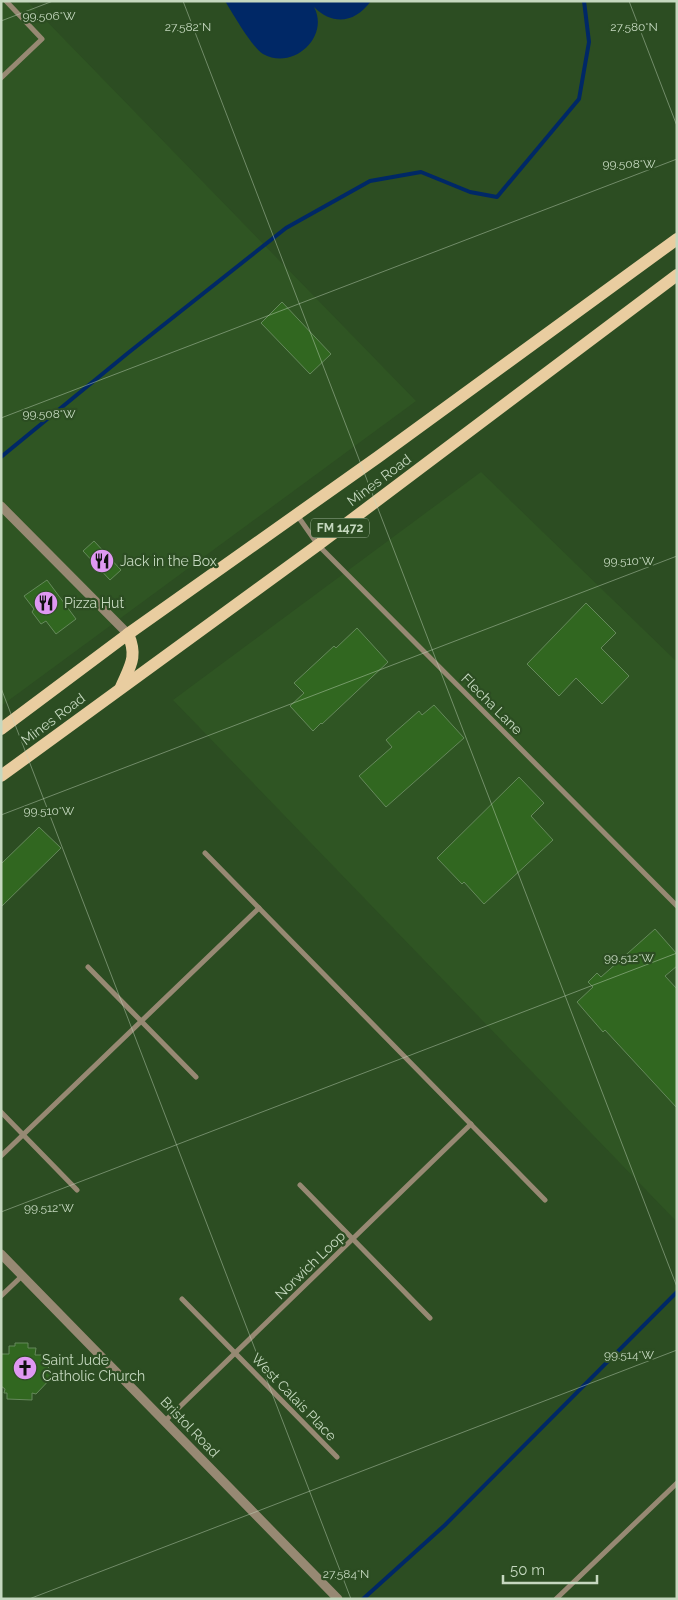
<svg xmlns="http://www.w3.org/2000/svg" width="678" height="1600" viewBox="0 0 678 1600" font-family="Raleway,sans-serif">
  <rect width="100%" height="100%" fill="#2c4d22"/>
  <g fill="#2f5523">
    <polygon points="1,1 27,1 416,401 1,706"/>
    <polygon points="481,472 677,662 677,1222 173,700"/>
  </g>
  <path fill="#002866" d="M225,1H371C355,23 333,26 314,7C330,37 293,71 263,54C252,47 233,14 225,1Z"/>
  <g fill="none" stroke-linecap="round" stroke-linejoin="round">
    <g stroke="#002866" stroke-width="4">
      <polyline points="1,457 128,353 286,228 370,181 421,172 470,192 497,197 579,99 589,42 584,1"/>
      <polyline points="363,1599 445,1525 677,1292"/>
    </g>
  </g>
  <g fill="#316720" stroke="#65895b">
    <polygon points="282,302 331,354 310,374 261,323"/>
    <polygon points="94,541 121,570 110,580 83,551"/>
    <polygon points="47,580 76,619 56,634 46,621 41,624 32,612 34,609 24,596"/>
    <polygon points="586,603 616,633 601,648 629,676 602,704 576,678 559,696 527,664"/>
    <polygon points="357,628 388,662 322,724 321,723 313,731 290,706 304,693 294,683 334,646 336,648"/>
    <polygon points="434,705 464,738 386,807 359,776 392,747 386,740 419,711 422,715"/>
    <polygon points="519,777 544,803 531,816 553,840 484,904 464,882 462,884 437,858"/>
    <polygon points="39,827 61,848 1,907 1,864"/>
    <polygon points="655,929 677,954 677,966 665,976 677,989 677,1108 605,1030 603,1032 577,1002 593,987 588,982 597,973 601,977"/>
    <polygon points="15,1343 28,1343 28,1348 36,1348 35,1355 42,1355 42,1361 55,1374 36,1394 32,1393 32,1400 7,1399 7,1393 4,1393 5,1389 1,1386 1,1354 9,1354 9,1346 15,1346"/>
  </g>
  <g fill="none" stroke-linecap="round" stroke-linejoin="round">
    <g stroke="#978973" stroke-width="5">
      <polyline points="1,78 42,39 6,1"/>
      <polyline points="297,515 318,545 677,906"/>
      <polyline points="205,853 545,1200"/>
      <polyline points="88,967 196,1077"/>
      <polyline points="1,1112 77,1190"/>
      <polyline points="1,1156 259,908"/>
      <polyline points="300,1185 430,1318"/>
      <polyline points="1,1296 23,1275"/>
      <polyline points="182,1299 337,1457"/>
      <polyline points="165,1421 471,1124"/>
      <polyline points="556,1599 677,1483"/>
    </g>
    <g stroke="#978973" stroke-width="9">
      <polyline points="1,506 128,634"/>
      <polyline points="1,1254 338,1599"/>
    </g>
    <g stroke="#e9cda0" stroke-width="12">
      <path d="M121,687C130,666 138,657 128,634"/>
      <polyline points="1,729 128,634 378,457 677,239"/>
      <polyline points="1,776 318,545 677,275"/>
    </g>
  </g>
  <path fill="none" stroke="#c5d8bf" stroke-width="1" stroke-opacity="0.45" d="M183,1L677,1287M629,1L677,126M1,21L53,1M1,418L677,159M1,688L351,1599M1,815L677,556M1,1212L677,953M29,1599L677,1350"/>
  <defs>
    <g id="restaurant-disc" transform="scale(1.25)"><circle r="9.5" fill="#df98f2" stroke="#2c4d22"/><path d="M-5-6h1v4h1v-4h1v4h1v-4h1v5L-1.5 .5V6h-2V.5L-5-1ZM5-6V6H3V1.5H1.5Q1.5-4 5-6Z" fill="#111"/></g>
    <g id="church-disc" transform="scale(1.25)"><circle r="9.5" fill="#df98f2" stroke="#2c4d22"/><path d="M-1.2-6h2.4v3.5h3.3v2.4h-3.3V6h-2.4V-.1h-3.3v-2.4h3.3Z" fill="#111"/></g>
  </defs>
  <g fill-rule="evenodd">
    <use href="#restaurant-disc" x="102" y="561"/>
    <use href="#restaurant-disc" x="46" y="603"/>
    <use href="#church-disc" x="25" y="1368"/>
  </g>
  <g text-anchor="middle" stroke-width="4.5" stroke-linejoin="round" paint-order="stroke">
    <rect fill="#2c4d22" stroke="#97ae90" stroke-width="1" x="311" y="518.5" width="58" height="19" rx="4"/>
    <g font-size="12" font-weight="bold" fill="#c5d8bf">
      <text x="340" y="532">FM 1472</text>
    </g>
    <g font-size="14" fill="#c5d8bf" stroke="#2c4d22">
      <text transform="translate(379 480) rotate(-37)" y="5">Mines Road</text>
      <text transform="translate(492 704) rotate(45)" y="5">Flecha Lane</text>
      <text transform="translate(53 719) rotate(-37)" y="5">Mines Road</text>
      <text transform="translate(310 1265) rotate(-44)" y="5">Norwich Loop</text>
      <text transform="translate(294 1397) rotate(46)" y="5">West Calais Place</text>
      <text transform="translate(190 1427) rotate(46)" y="5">Bristol Road</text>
    </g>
    <g font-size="14" fill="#c5d8bf" stroke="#2c4d22" text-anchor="start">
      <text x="120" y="566">Jack in the Box</text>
      <text x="64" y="608">Pizza Hut</text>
      <text x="42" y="1365">Saint Jude<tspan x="42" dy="16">Catholic Church</tspan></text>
    </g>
  </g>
  <g font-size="12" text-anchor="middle" fill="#c5d8bf" stroke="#2c4d22" stroke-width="4.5" stroke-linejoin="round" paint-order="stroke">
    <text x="49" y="20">99.506°W</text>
    <text x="188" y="31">27.582°N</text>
    <text x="634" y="31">27.580°N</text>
    <text x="629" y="168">99.508°W</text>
    <text x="49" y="418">99.508°W</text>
    <text x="629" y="565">99.510°W</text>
    <text x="49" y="815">99.510°W</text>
    <text x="629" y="962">99.512°W</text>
    <text x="49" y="1212">99.512°W</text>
    <text x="629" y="1359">99.514°W</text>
    <text x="346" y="1578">27.584°N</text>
  </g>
  <rect width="678" height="1600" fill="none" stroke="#c5d8bf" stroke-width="5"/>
  <path d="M503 1575v8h94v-8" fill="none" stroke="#c5d8bf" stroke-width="2.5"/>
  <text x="510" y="1575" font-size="15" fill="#c5d8bf" stroke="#2c4d22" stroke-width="4" paint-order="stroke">50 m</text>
</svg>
